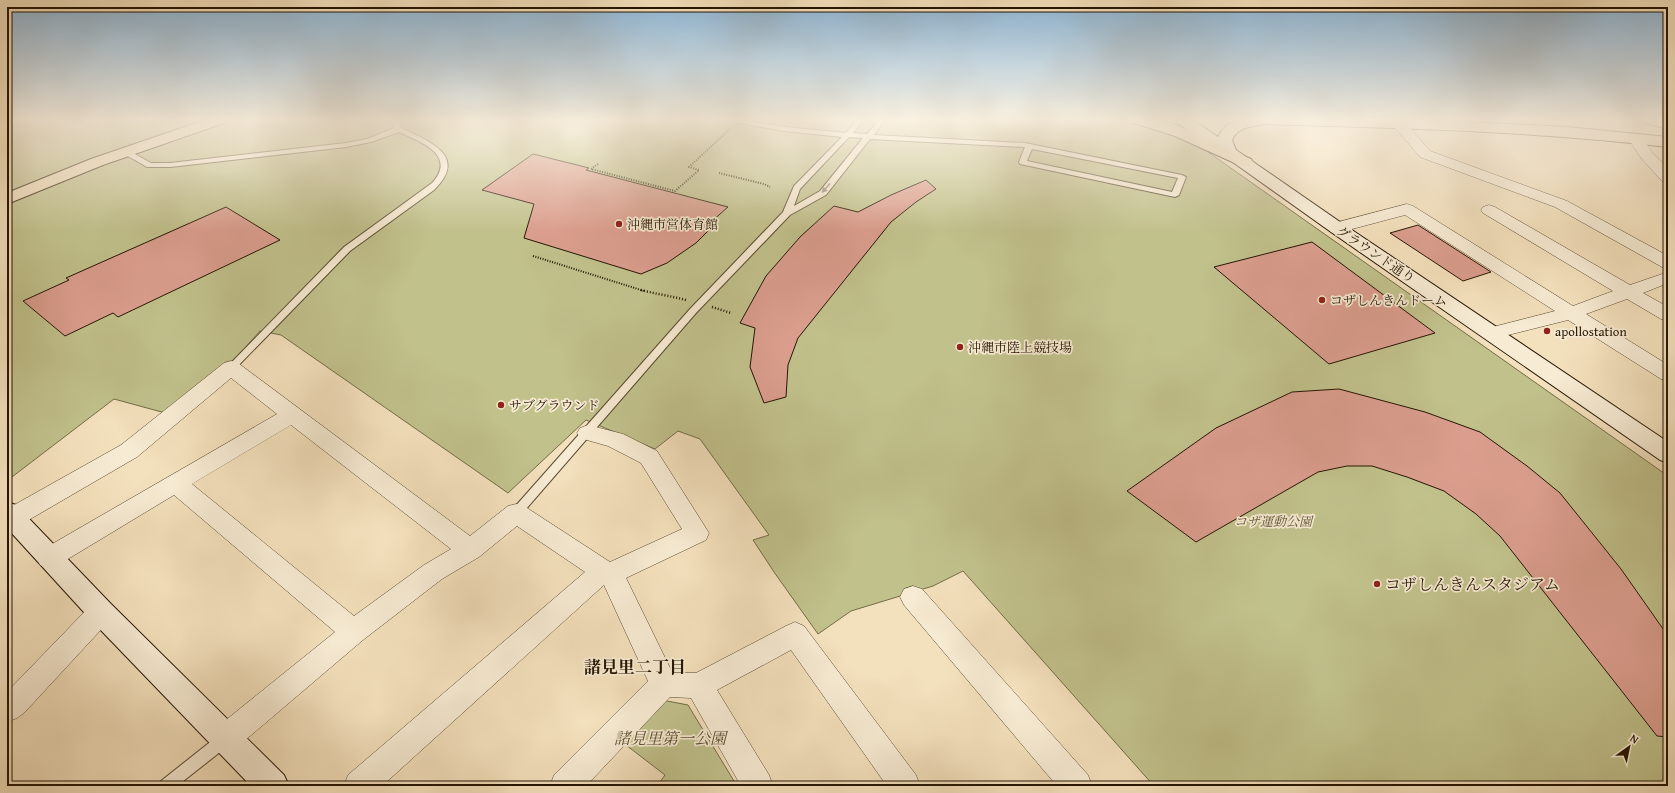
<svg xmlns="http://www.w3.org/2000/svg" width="1675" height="793" viewBox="0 0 1675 793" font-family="'Gentium Book Plus','Noto Serif JP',serif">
  <rect width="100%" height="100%" fill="#f3e0bc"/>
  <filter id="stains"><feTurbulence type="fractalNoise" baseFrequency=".005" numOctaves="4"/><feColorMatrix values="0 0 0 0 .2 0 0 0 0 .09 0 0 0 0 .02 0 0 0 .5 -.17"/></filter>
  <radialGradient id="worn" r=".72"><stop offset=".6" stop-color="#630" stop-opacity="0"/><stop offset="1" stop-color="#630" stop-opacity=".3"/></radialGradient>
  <g fill="#c1c18c" stroke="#736b47">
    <polygon points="27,120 1048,120 1121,121 1167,132 1201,147 1668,476 1668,786 1154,786 963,571 933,586 851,611 818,634 774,572 753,540 769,535 700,439 678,431 655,449 586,420 508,493 281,335 260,331 228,368 169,414 114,399 8,480 7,479 7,135"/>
    <polygon points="662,700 688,705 737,786 657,786 665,775 622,742"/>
  </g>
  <g fill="#db9e8e" stroke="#251502">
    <polygon points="533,154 589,168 586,170 728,207 711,222 707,232 696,243 667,263 641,274 524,238 534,204 482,190"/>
    <polygon points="926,180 936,189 916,202 891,222 798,338 788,365 786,397 764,403 750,367 755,328 740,323 766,276 800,237 834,206 858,212 891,195"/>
    <polygon points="226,207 280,240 118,317 113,313 65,336 23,301 69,280 66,278"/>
    <polygon points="1418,225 1491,272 1463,281 1390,233"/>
    <polygon points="1312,242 1435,333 1329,364 1214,267"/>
    <polygon points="1339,389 1425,412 1480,432 1527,466 1560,493 1621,569 1668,636 1668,737 1657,736 1500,536 1476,514 1444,491 1407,477 1372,466 1347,466 1318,472 1196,542 1127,491 1216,428 1292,392"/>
  </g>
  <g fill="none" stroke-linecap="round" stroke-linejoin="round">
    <g stroke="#584830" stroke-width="2">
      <g id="lane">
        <path d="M393,120H399L401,128C429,141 469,156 434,190L350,251L234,370H228L226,368L228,366L344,247L432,183C458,155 419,141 399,132L371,142L346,147L170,167H147L126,155L130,153H133L151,163H170L346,143L367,139L394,128Z"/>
        <path d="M730,120H742L785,127L846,133L857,120H863L853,133L867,134L879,120H885L874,135L1025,143L1182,175L1186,177L1179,195L1175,197L1020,164L1019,162L1025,147L870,139L826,195L790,215L696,313L520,516L516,517L512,516L510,513L512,510L690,309L783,212L794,186L842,137L785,131L733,122ZM849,137L863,138L820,191L794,206L800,189ZM1032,149L1178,178L1172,192L1027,161Z"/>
        <polygon points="224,733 229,735 231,740 229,745 177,786 159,786 161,781 219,735"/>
      </g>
    </g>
    <g stroke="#584830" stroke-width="1">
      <g id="street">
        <polygon points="1399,120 1404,121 1430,151 1567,201 1668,256 1668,268 1662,267 1555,207 1420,157 1392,124 1394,121"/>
        <polygon points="1635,134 1640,135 1652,152 1668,169 1668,183 1662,181 1641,158 1628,138 1630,135"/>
        <polygon points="1407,204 1413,206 1573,306 1613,291 1483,213 1481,210 1483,207 1489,205 1495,207 1630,285 1668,272 1668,283 1643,293 1668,307 1668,321 1661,319 1627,299 1586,314 1668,365 1668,381 1661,379 1568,320 1492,339 1485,337 1482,333 1485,329 1555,311 1405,215 1337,233 1331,232 1329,228 1331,224"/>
        <path d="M231,361L238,363L470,536L508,506L516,504L524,506L610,562L682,529L641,463L608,446L580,438L577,433L580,428L588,425L623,434L657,451L709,533L706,540L626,578L672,672L696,673L786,626L795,622L804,626L916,775L920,786H887L791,650L717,690L769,775L773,786H741L691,698L670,697L586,786H550L554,775L648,681L604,585L382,786H344L348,775L585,572L517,526L479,557L442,579L363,640L236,748L226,752L216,748L211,738L216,728L335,632L174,495L58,565L49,568L40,565L37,558L40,551L277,414L231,378L137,457L20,525L12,527L7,526V509L121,445L224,363ZM291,425L451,549L424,565L354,616L192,484Z"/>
        <polygon points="913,586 922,589 1088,775 1092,786 1057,786 904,605 900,597 904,589"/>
        <polygon points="101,601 110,604 114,612 110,620 24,713 17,718 7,722 7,692 92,604"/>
      </g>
    </g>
    <g stroke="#251502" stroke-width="2">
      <g id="secondary">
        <path d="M1176,120H1193L1218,137C1229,115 1249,120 1270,120L1268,123C1254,127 1239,125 1232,140L1236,150L1343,224L1668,442V463L1660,460L1331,232L1178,123Z"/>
        <polygon points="7,502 16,505 111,604 284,775 289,786 251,786 91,620 7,528"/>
      </g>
    </g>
    <g stroke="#251502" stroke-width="2">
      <g id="primary">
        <polygon points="7,120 20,120 12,127 7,129"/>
        <path d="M1132,120C1140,120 1148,119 1156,120C1184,124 1225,147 1251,159L1253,162L1251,165L1245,167L1239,165L1175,136L1134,123Z"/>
        <path d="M1257,120H1417L1466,122L1567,127L1668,137V147C1534,131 1399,128 1264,124L1259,123Z"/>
      </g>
    </g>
    <g stroke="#251502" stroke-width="2">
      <g id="highway">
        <polygon points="205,120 226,120 224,123 103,165 7,204 7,193 91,159"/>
        <polygon points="1643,120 1668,120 1668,129 1645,123"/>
      </g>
    </g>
    <g stroke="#251502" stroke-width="2" stroke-dasharray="1 1.5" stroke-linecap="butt">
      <polyline points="711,120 721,122"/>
      <polyline points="598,164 591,169 675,191 699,170 689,167 730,129"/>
      <polyline points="719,173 764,184 770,187"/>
      <polyline points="533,256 644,291"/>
    </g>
    <g stroke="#251502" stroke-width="2.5" stroke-dasharray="1 2" stroke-linecap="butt">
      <path d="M641,290C656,294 671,296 686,300"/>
      <polyline points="712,307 731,313"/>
    </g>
    <use href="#lane" fill="#f7ebd3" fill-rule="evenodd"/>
    <use href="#street" fill="#f7ebd3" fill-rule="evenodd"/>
    <use href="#secondary" fill="#f7ebd3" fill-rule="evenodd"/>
    <use href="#primary" fill="#f3e0bc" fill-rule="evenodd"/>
    <use href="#highway" fill="#f3e0bc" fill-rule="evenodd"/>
  </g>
  <defs><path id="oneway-solid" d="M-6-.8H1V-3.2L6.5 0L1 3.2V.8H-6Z"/></defs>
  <use fill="#988b75" href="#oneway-solid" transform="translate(826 188) rotate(131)"/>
  <linearGradient id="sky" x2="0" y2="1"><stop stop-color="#8cb6d7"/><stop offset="0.52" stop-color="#faf1e1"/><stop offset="1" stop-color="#faf1e1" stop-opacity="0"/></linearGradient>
  <rect width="1675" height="231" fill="url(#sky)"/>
  <g fill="#8f2418" stroke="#f7ebd3" stroke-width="1.5">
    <circle cx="619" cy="224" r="4"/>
    <circle cx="1322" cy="300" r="4"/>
    <circle cx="1547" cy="331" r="4"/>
    <circle cx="960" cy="347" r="4"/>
    <circle cx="501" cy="405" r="4"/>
    <circle cx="1377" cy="584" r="4"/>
  </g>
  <g text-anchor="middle" stroke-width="3.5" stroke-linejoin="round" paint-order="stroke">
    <g font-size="13" fill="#251502" stroke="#f7ebd3" text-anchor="start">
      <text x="627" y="229">沖縄市営体育館</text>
      <text x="1330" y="305">コザしんきんドーム</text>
      <text x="1555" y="336">apollostation</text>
      <text x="968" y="352">沖縄市陸上競技場</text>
      <text x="509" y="410">サブグラウンド</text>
    </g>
    <g font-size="13" fill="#251502" stroke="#f7ebd3">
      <text transform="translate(1376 254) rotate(34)" y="5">グラウンド通り</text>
    </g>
    <g font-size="13" font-style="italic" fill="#5c5132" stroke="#f7ebd3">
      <text x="1273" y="526">コザ運動公園</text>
    </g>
    <g font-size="16" fill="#251502" stroke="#f7ebd3" text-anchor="start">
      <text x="1385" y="590">コザしんきんスタジアム</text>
    </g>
    <g font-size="16" font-style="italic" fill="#5c5132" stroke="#f7ebd3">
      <text x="670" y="744">諸見里第一公園</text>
    </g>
    <g font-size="17" font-weight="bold" fill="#251502" stroke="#f7ebd3">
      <text x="635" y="673">諸見里二丁目</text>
    </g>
  </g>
  <rect width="1675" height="793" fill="none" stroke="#f3e0bc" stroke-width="24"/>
  <rect x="8" y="8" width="1659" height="777" fill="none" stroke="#251502" stroke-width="2"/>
  <rect x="12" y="12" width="1651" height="769" fill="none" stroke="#251502"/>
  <g transform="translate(1629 747) rotate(33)" stroke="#f7ebd3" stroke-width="3" paint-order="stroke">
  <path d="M0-3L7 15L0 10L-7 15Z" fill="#251502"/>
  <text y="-6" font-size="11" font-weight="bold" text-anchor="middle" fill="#251502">N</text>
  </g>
  <rect width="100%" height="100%" filter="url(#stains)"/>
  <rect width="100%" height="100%" fill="url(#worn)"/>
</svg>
